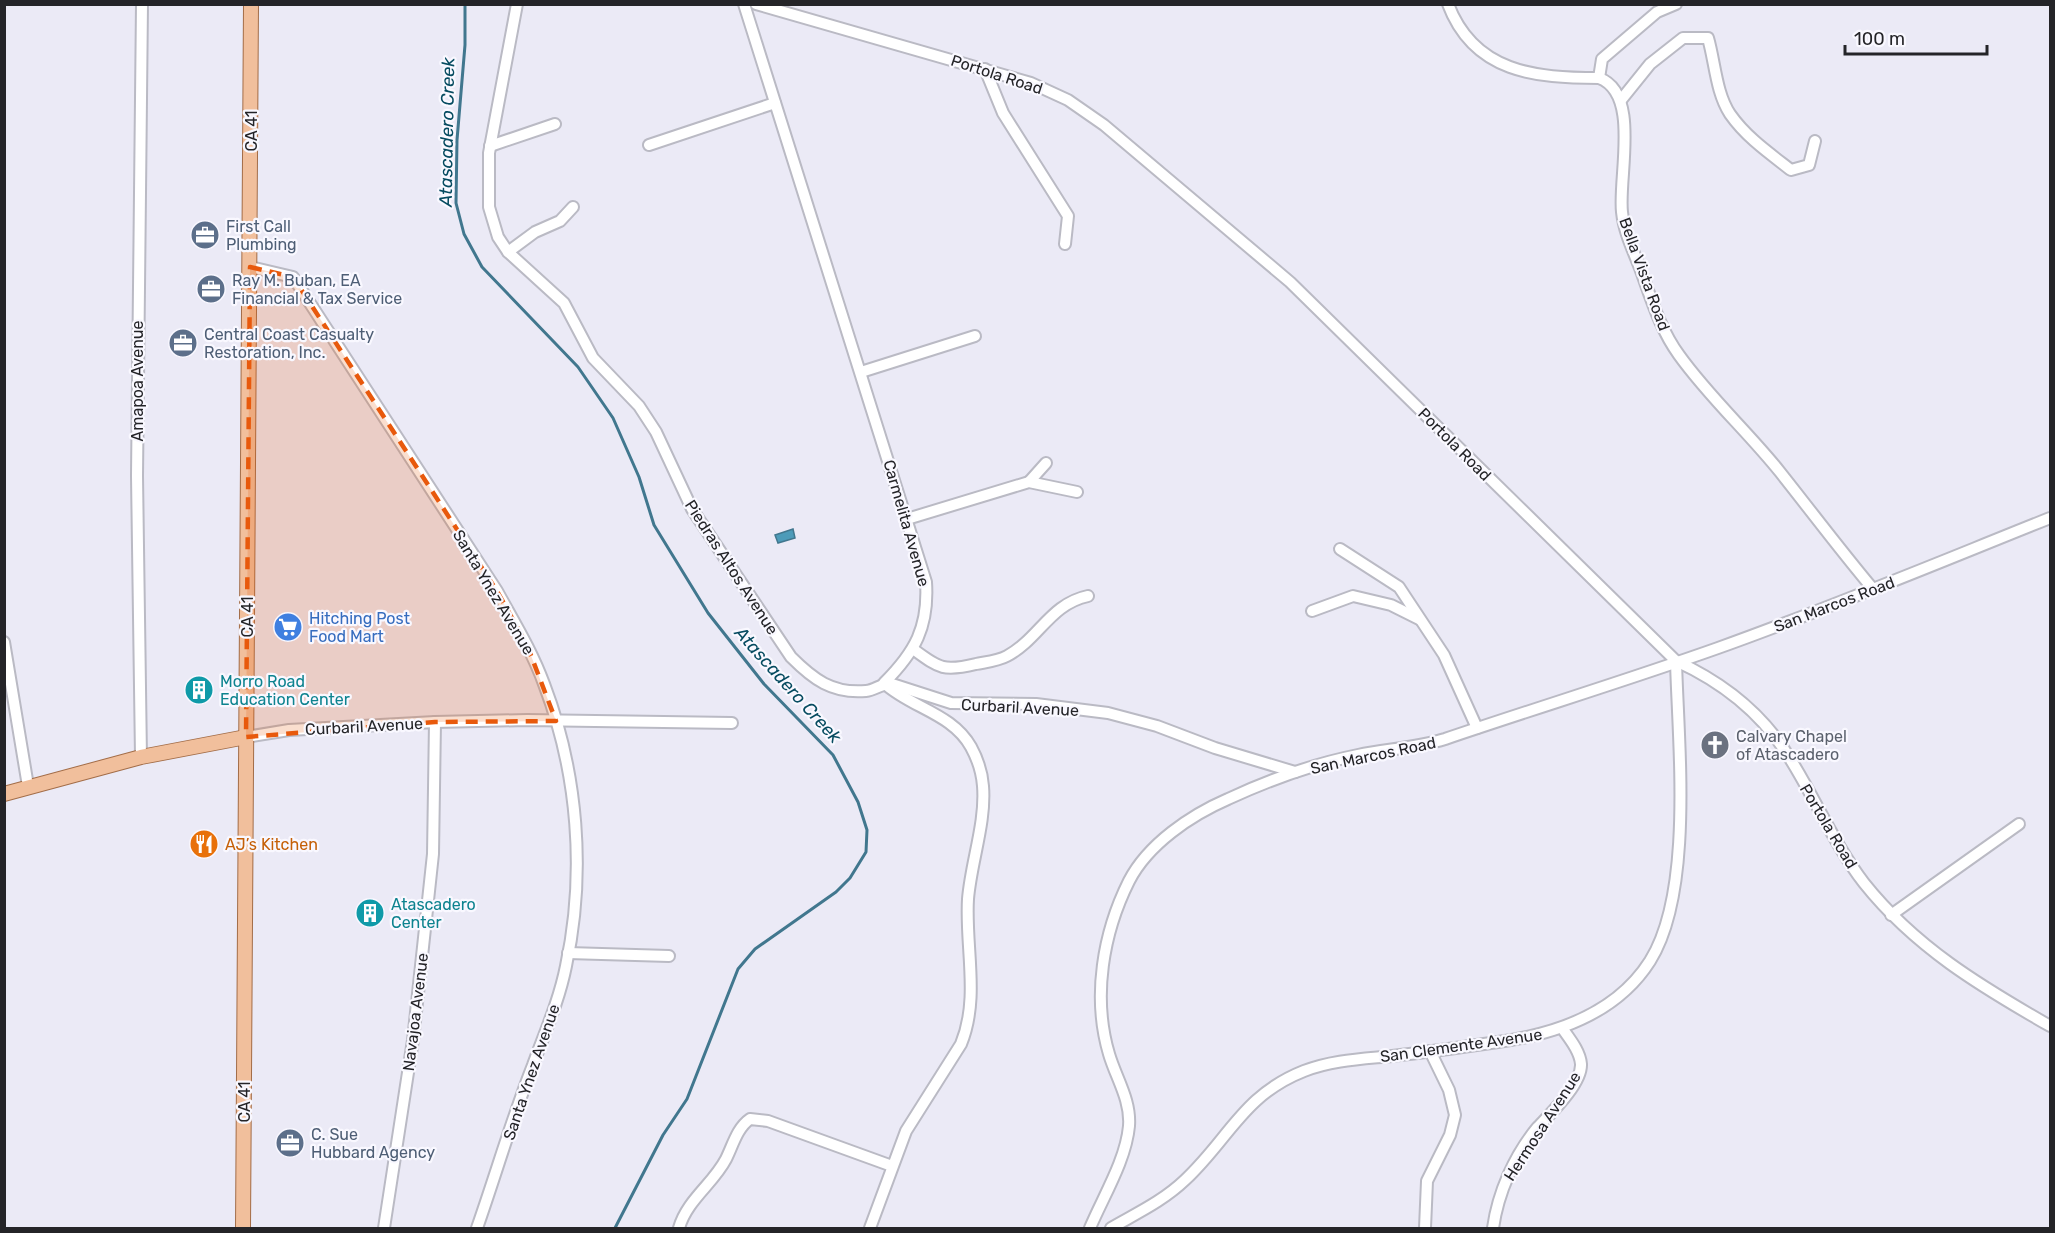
<svg xmlns="http://www.w3.org/2000/svg" width="2055" height="1233" viewBox="0 0 2055 1233" font-family="Rubik,sans-serif">
  <rect width="100%" height="100%" fill="#ebeaf6"/>
  <polygon fill="#4d9bb9" stroke="#41778e" stroke-width="1.5" points="793,529 795,538 778,543 775,535"/>
  <g fill="none" stroke-linecap="round" stroke-linejoin="round">
    <polyline stroke="#41778e" stroke-width="3" points="465,4 465,45 457,140 456,203 464,234 482,267 578,367 613,418 639,477 654,525 708,613 764,684 833,755 858,802 867,830 866,852 850,878 836,892 755,949 738,969 687,1099 663,1135 615,1228"/>
    <g stroke="#babac4" stroke-width="14">
      <g id="minor">
        <path d="M517,4L489,153V207L498,237L508,252L564,303L593,358L639,406L656,432L692,509L791,657C813,679 832,694 866,691C876,690 881,683 892,684L951,703L1036,704L1108,713L1157,726L1215,748L1295,772"/>
        <path d="M744,4L926,582C929,627 915,652 884,683C911,708 952,713 971,747C977,758 982,772 983,786C986,823 971,862 968,899C965,947 980,998 961,1044L906,1131L870,1228"/>
        <path d="M756,4L1031,83L1068,100L1104,125L1290,282L1676,661C1722,682 1762,713 1789,757C1815,798 1834,844 1864,883C1915,947 1980,986 2050,1026"/>
        <path d="M1448,4C1474,73 1536,78 1599,78C1641,93 1618,177 1622,212C1624,232 1633,250 1640,268C1651,298 1660,329 1679,355C1709,397 1748,432 1780,472C1811,511 1841,551 1873,589"/>
        <polyline points="985,69 1003,113 1068,216 1065,244"/>
        <polyline points="1599,78 1602,59 1657,12 1676,4"/>
        <path d="M1621,100L1650,64L1683,38H1708C1715,62 1716,93 1730,114C1746,137 1769,153 1791,170L1809,165L1815,141"/>
        <polyline points="649,145 775,103"/>
        <polyline points="490,146 555,124"/>
        <polyline points="508,252 535,232 560,221 573,207"/>
        <path d="M250,267L293,277L497,591C514,622 532,651 544,684C578,773 586,873 566,966C559,1001 545,1032 533,1065C512,1118 496,1174 477,1228"/>
        <polyline points="861,372 975,336"/>
        <polyline points="1029,482 1046,463"/>
        <polyline points="907,519 1029,482 1077,492"/>
        <polyline points="1340,549 1399,587 1444,655 1477,728"/>
        <polyline points="1312,611 1353,596 1391,605 1419,619"/>
        <polyline points="4,642 28,786"/>
        <path d="M913,649C939,668 943,672 976,664C986,662 998,661 1007,656C1039,639 1050,604 1088,596"/>
        <polyline points="246,737 289,730 435,722 527,720 732,723"/>
        <polyline points="141,757 137,476 142,4"/>
        <polyline points="1891,915 2019,824"/>
        <polyline points="568,953 669,956"/>
        <polyline points="384,1228 413,1040 433,854 435,722"/>
        <path d="M679,1228C687,1200 713,1184 726,1159C733,1145 737,1128 750,1119L768,1121L892,1166"/>
        <path d="M1090,1228C1103,1197 1126,1160 1129,1126C1131,1100 1116,1078 1109,1054C1092,997 1103,933 1129,881C1148,844 1191,815 1228,799C1269,780 1313,764 1358,755C1387,749 1416,748 1445,739C1536,708 1628,680 1718,648C1830,608 1940,562 2050,518"/>
        <path d="M1111,1228C1137,1213 1163,1201 1185,1180C1229,1139 1243,1095 1304,1071C1332,1060 1362,1059 1392,1056C1427,1052 1463,1047 1498,1042C1557,1034 1617,1013 1650,961C1694,891 1678,743 1676,661"/>
        <polyline points="1425,1228 1427,1181 1450,1135 1455,1115 1449,1090 1430,1051"/>
        <path d="M1493,1228C1498,1193 1514,1156 1537,1128C1550,1114 1582,1084 1581,1064C1580,1051 1569,1038 1562,1028"/>
      </g>
    </g>
    <g stroke="#a36d48" stroke-width="16">
      <g id="major">
        <polyline points="4,794 141,757 246,737"/>
        <polyline points="243,1228 251,4"/>
      </g>
    </g>
    <use href="#minor" stroke="#fff" stroke-width="10"/>
    <use href="#major" stroke="#f1bf9c" stroke-width="14"/>
  </g>
  <path fill="#e8590c" fill-opacity="0.2" stroke="#e8590c" stroke-width="4.5" stroke-dasharray="12 8" stroke-linejoin="round" d="M250,267L293,277L497,591L527,645L556,721L435,722L246,737Z"/>
  <defs>
    <g id="office-disc" transform="scale(1.5)"><circle r="9.5" fill="#5c6f8a" stroke="#f9f8ff"/><path d="M-6-3h4V-5.5h4V-3h4V5H-6ZM-1-4.5V-3h2v-1.5ZM-6 0V1H6V0Z" fill="#fff"/></g>
    <g id="supermarket-disc" transform="scale(1.5)"><circle r="9.5" fill="#3f7fe0" stroke="#f9f8ff"/><path d="M-6-5.5h2.5l.6 2H6L4.5 2H-2.5L-4.4-4H-6ZM-1.5 3.2a1.3 1.3 0 1 0 .1 0ZM3 3.2a1.3 1.3 0 1 0 .1 0Z" fill="#fff"/></g>
    <g id="building-disc" transform="scale(1.5)"><circle r="9.5" fill="#0f9aa8" stroke="#f9f8ff"/><path d="M-4-6H4V6H1V3H-1V6H-4ZM-2.5-4.3h1.7v1.8h-1.7ZM.8-4.3h1.7v1.8H.8ZM-2.5-1h1.7V.8h-1.7ZM.8-1h1.7V.8H.8Z" fill="#fff"/></g>
    <g id="church-disc" transform="scale(1.5)"><circle r="9.5" fill="#6b7280" stroke="#f9f8ff"/><path d="M-1.2-6h2.4v3.5h3.3v2.4h-3.3V6h-2.4V-.1h-3.3v-2.4h3.3Z" fill="#fff"/></g>
    <g id="restaurant-disc" transform="scale(1.5)"><circle r="9.5" fill="#e8710a" stroke="#f9f8ff"/><path d="M-5-6h1v4h1v-4h1v4h1v-4h1v5L-1.5 .5V6h-2V.5L-5-1ZM5-6V6H3V1.5H1.5Q1.5-4 5-6Z" fill="#fff"/></g>
  </defs>
  <g fill-rule="evenodd">
    <use href="#office-disc" x="205" y="235"/>
    <use href="#office-disc" x="211" y="289"/>
    <use href="#office-disc" x="183" y="343"/>
    <use href="#supermarket-disc" x="288" y="627"/>
    <use href="#building-disc" x="199" y="690"/>
    <use href="#church-disc" x="1715" y="745"/>
    <use href="#restaurant-disc" x="204" y="844"/>
    <use href="#building-disc" x="370" y="913"/>
    <use href="#office-disc" x="290" y="1143"/>
  </g>
  <g text-anchor="middle" stroke-width="4.5" stroke-linejoin="round" paint-order="stroke">
    <g font-size="16" fill="#242428" stroke="#f9f8ff">
      <text transform="translate(997 74) rotate(18)" y="6">Portola Road</text>
      <text transform="translate(251 131) rotate(-90)" y="6">CA 41</text>
      <text transform="translate(1645 274) rotate(70)" y="6">Bella Vista Road</text>
      <text transform="translate(137 381) rotate(-90)" y="6">Amapoa Avenue</text>
      <text transform="translate(1455 444) rotate(45)" y="6">Portola Road</text>
      <text transform="translate(907 523) rotate(74)" y="6">Carmelita Avenue</text>
      <text transform="translate(732 567) rotate(57)" y="6">Piedras Altos Avenue</text>
      <text transform="translate(494 592) rotate(59)" y="6">Santa Ynez Avenue</text>
      <text transform="translate(1834 604) rotate(-21)" y="6">San Marcos Road</text>
      <text transform="translate(247 617) rotate(-90)" y="6">CA 41</text>
      <text transform="translate(1020 707) rotate(3)" y="6">Curbaril Avenue</text>
      <text transform="translate(364 726) rotate(-3)" y="6">Curbaril Avenue</text>
      <text transform="translate(1373 755) rotate(-12)" y="6">San Marcos Road</text>
      <text transform="translate(1829 826) rotate(59)" y="6">Portola Road</text>
      <text transform="translate(415 1012) rotate(-83)" y="6">Navajoa Avenue</text>
      <text transform="translate(1461 1045) rotate(-8)" y="6">San Clemente Avenue</text>
      <text transform="translate(531 1072) rotate(-71)" y="6">Santa Ynez Avenue</text>
      <text transform="translate(244 1102) rotate(-90)" y="6">CA 41</text>
      <text transform="translate(1542 1126) rotate(-57)" y="6">Hermosa Avenue</text>
    </g>
    <g font-size="16" fill="#4e5e75" stroke="#f9f8ff" text-anchor="start">
      <text x="226" y="232">First Call<tspan x="226" dy="18">Plumbing</tspan></text>
      <text x="232" y="286">Ray M. Buban, EA<tspan x="232" dy="18">Financial &amp; Tax Service</tspan></text>
      <text x="204" y="340">Central Coast Casualty<tspan x="204" dy="18">Restoration, Inc.</tspan></text>
      <text x="311" y="1140">C. Sue<tspan x="311" dy="18">Hubbard Agency</tspan></text>
    </g>
    <g font-size="16" fill="#366cbe" stroke="#f9f8ff" text-anchor="start">
      <text x="309" y="624">Hitching Post<tspan x="309" dy="18">Food Mart</tspan></text>
    </g>
    <g font-size="16" fill="#0d838f" stroke="#f9f8ff" text-anchor="start">
      <text x="220" y="687">Morro Road<tspan x="220" dy="18">Education Center</tspan></text>
      <text x="391" y="910">Atascadero<tspan x="391" dy="18">Center</tspan></text>
    </g>
    <g font-size="16" fill="#5b616d" stroke="#f9f8ff" text-anchor="start">
      <text x="1736" y="742">Calvary Chapel<tspan x="1736" dy="18">of Atascadero</tspan></text>
    </g>
    <g font-size="16" fill="#c56008" stroke="#f9f8ff" text-anchor="start">
      <text x="225" y="850">AJ’s Kitchen</text>
    </g>
    <g font-size="18" font-style="italic" fill="#064b60" stroke="#f9f8ff">
      <text transform="translate(447 132) rotate(-89)" y="6">Atascadero Creek</text>
      <text transform="translate(788 685) rotate(48)" y="6">Atascadero Creek</text>
    </g>
  </g>
  <rect width="2055" height="1233" fill="none" stroke="#242428" stroke-width="12"/>
  <path d="M1845 45v9h142v-9" fill="none" stroke="#242428" stroke-width="3"/>
  <text x="1854" y="45" font-size="18" fill="#242428" stroke="#f9f8ff" stroke-width="4.5" paint-order="stroke">100 m</text>
</svg>
